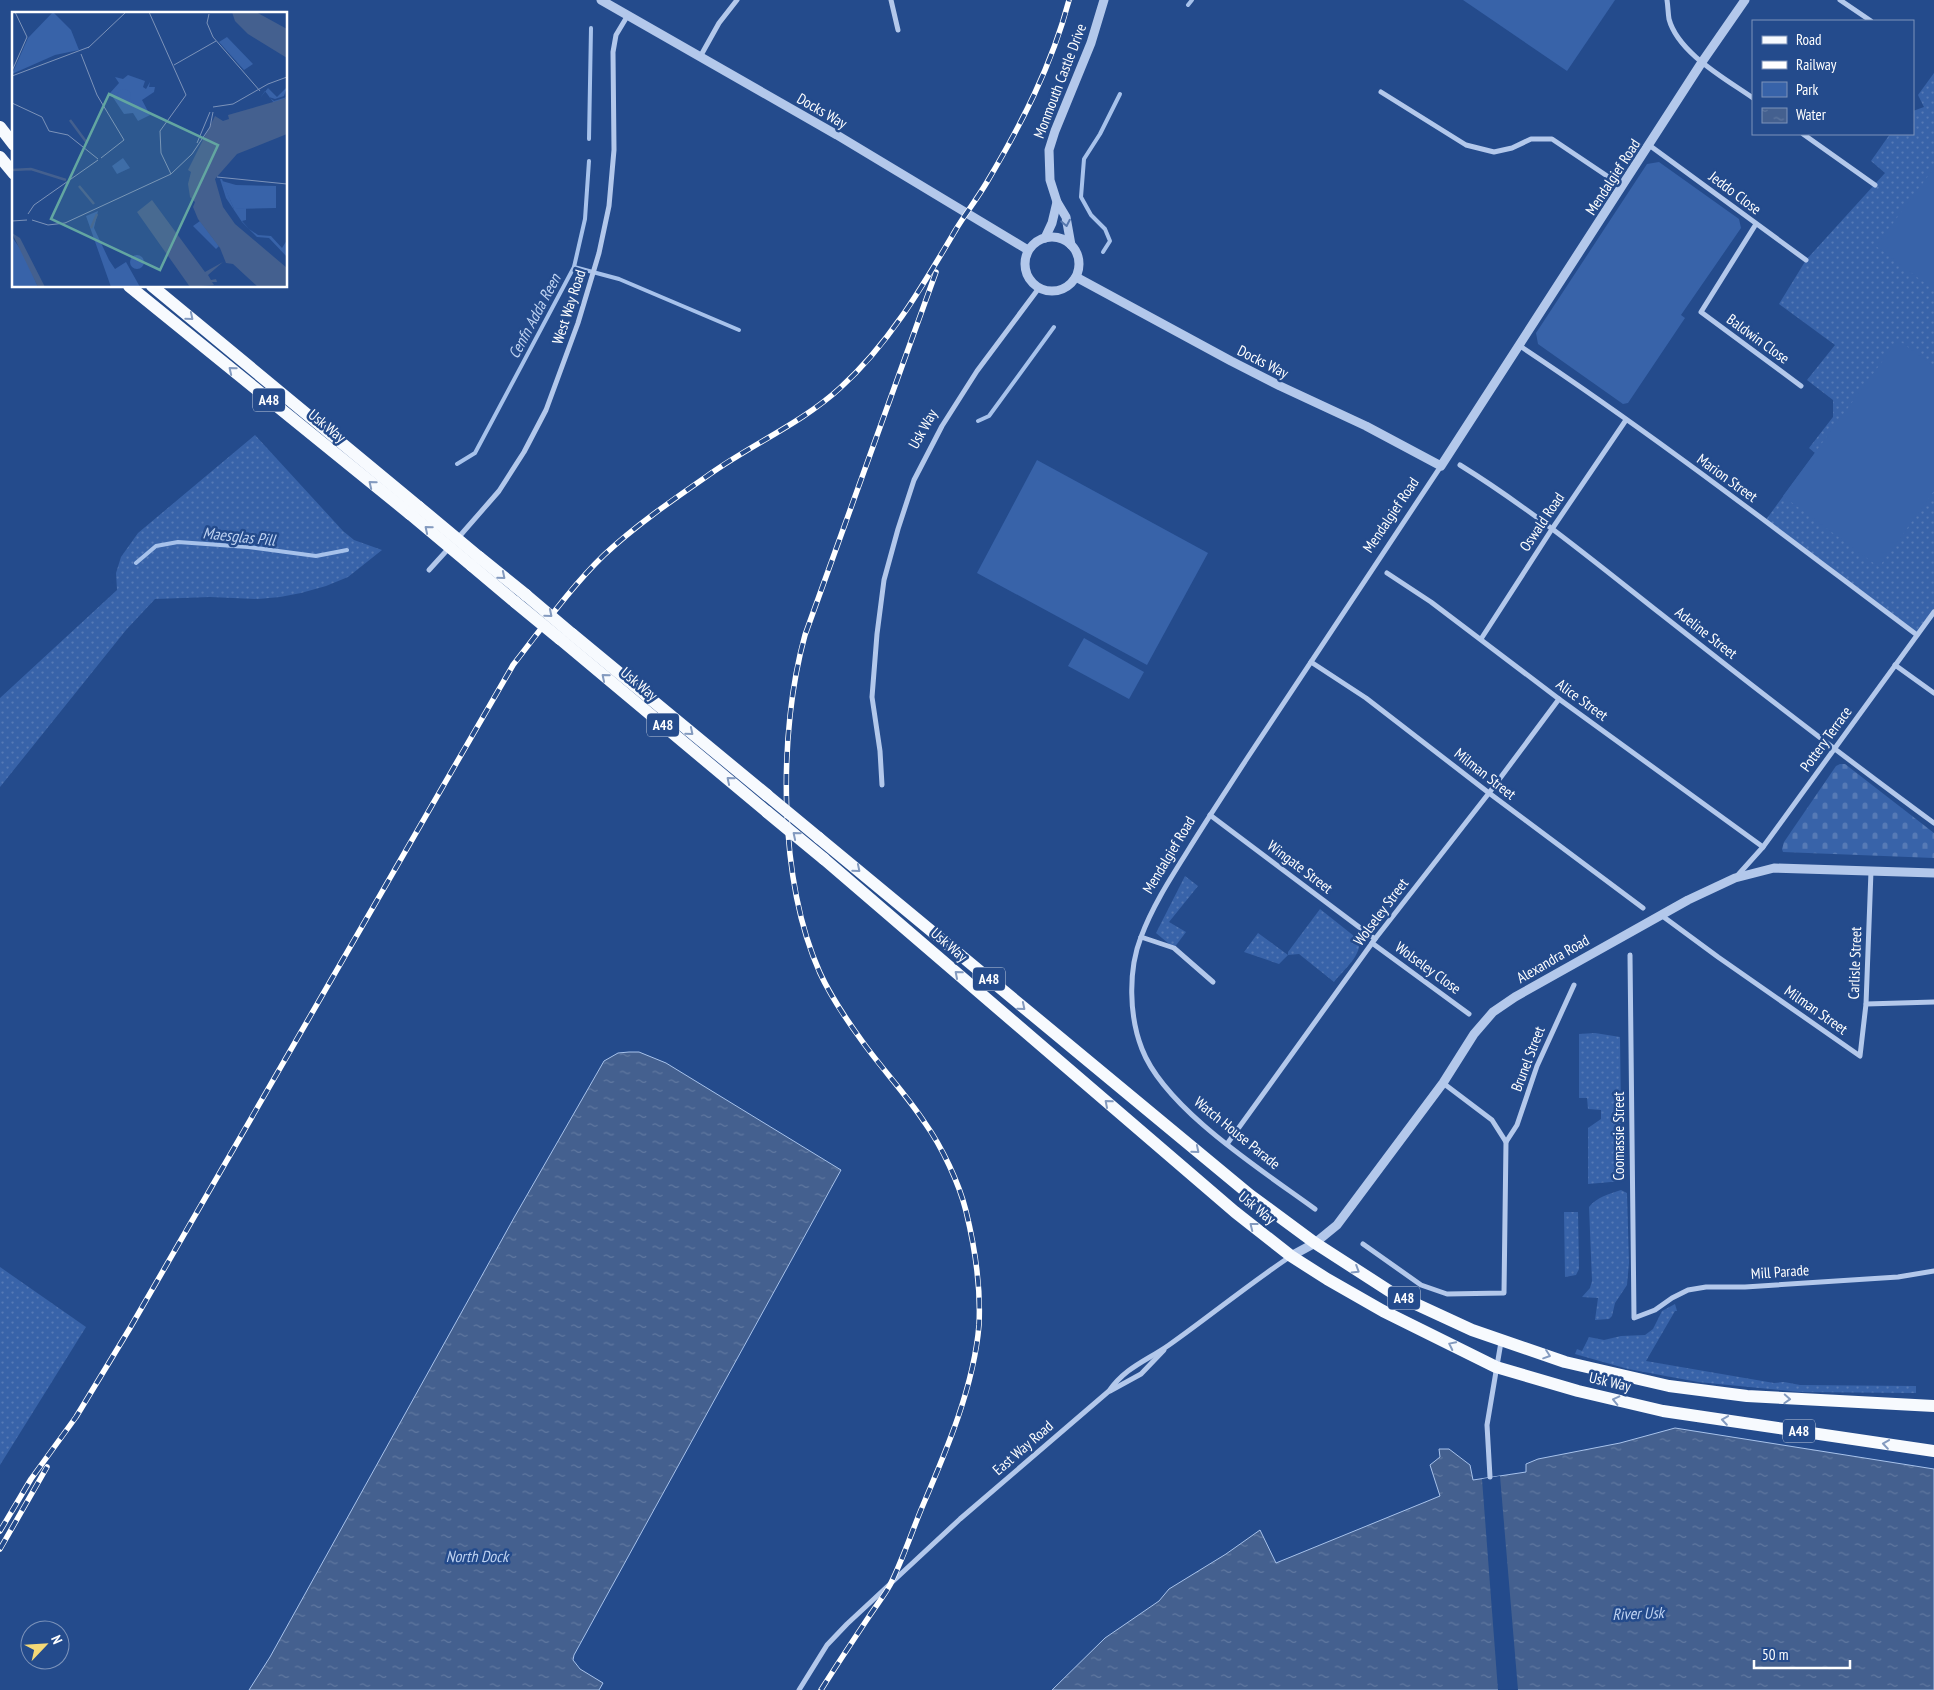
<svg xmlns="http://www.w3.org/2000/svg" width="1934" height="1690" viewBox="0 0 1934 1690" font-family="'PT Sans Narrow',sans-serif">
  <defs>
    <pattern id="grass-dots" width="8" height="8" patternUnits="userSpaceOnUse" patternTransform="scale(1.25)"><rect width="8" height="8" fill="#3863a9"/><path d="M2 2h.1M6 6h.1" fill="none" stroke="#567ab6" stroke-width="1.8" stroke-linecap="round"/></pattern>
    <pattern id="cemetery-stones" width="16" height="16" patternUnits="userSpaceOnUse" patternTransform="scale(1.25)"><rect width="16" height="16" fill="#3863a9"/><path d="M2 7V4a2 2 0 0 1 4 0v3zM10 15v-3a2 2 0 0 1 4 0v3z" fill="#567ab6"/></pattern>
    <pattern id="water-ripples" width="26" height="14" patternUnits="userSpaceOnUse" patternTransform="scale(1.25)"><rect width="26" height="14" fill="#44608f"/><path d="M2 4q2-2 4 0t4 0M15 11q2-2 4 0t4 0" fill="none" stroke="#6078a0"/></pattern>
  </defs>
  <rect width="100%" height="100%" fill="#244b8c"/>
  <g fill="url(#grass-dots)">
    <polygon points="1934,73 1934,612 1917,635 1765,521 1815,453 1809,448 1833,417 1833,400 1807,380 1835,345 1779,304 1806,260 1885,173 1871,161 1890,134 1913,134 1913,111 1924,107 1918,95"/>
    <polygon points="255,435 343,531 354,540 382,550 348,577 326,586 301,593 280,597 258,599 210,597 155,599 126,630 0,787 0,698 117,590 116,573 121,557 138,533"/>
    <polygon points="1185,876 1198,886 1169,922 1186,932 1174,948 1156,933"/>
    <path d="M1320,909L1359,940C1362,956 1343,970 1334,982L1299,954L1288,955L1279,964L1244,952L1258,933L1288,955V952Z"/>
    <polygon points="1595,1033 1620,1037 1622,1181 1588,1184 1588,1128 1601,1119 1601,1110 1588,1109 1587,1098 1579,1098 1579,1034"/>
    <path d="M1621,1190L1627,1193L1629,1263L1627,1285L1615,1303L1612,1316L1609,1319L1595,1320L1598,1298L1582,1297L1590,1288L1592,1281L1589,1207C1597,1197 1609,1194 1621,1190Z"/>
    <polygon points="1564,1212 1578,1212 1579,1269 1576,1275 1565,1277"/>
    <polygon points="0,1267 86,1327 0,1465"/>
    <polygon points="1675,1304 1677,1311 1675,1311 1646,1361 1774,1383 1784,1382 1800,1385 1916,1386 1916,1393 1800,1392 1698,1382 1628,1369 1575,1354 1577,1349 1582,1351 1589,1337 1604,1340 1621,1336 1645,1335 1653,1329 1662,1311"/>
  </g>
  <polygon fill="url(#cemetery-stones)" points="1840,764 1845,764 1934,833 1934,858 1783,852 1782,849 1784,842 1836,766"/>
  <g fill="#3863a9">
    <polygon points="1463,0 1615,0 1567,71"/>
    <polygon points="1659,162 1739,219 1741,228 1681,315 1685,318 1628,403 1623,404 1538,344 1536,333 1647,164"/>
    <polygon points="1934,168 1934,290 1876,246"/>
    <polygon points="1898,340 1934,366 1934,491 1879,567 1783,496"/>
    <polygon points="1037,460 1208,553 1147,665 977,573"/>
    <polygon points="1084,638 1144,672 1129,699 1068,666"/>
  </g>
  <g fill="url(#water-ripples)" stroke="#a7c2eb">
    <polygon points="629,1052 639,1052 666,1063 841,1170 574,1655 573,1660 580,1669 603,1683 599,1690 249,1690 270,1657 515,1216 604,1061 618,1053"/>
    <polygon points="1675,1428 1934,1469 1934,1690 1052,1690 1105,1638 1159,1601 1169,1589 1226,1554 1260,1530 1276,1563 1440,1496 1430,1465 1440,1457 1439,1449 1449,1449 1470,1465 1473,1480 1526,1472 1526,1464 1538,1459 1620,1443"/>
  </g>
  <polygon fill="#244b8c" points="1500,1476 1518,1690 1498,1690 1482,1479"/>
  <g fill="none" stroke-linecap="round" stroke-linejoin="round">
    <g stroke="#a7c2eb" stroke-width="4">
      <polyline points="1188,5 1192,0"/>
      <polyline points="589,139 591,28"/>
      <polyline points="1103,252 1110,241 1105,229 1091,215 1081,197 1084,159 1100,134 1120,94"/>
      <polyline points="574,267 619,279 739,330"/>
      <polyline points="978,421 989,416 1054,327"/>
      <polyline points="457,464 475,453 574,267 585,219 589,161"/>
      <polyline points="136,563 156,546 178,542 248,547 316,556 347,550"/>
    </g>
    <g stroke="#b3c8eb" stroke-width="5">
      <polyline points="891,0 898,30"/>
      <path d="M1667,0C1668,6 1668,13 1669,19C1678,53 1726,79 1753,98"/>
      <polyline points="1840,0 1871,21"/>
      <polyline points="700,57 719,23 737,0"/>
      <polyline points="1381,92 1466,145 1494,152 1512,148 1531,139 1552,139 1622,186"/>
      <polyline points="1803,134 1875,185"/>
      <polyline points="1649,145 1806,260"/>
      <polyline points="1756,224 1701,312 1801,386"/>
      <path d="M1520,346C1656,436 1786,537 1917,635"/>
      <path d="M1460,465C1531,509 1595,562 1661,614C1751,685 1841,755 1934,823"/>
      <polyline points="458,538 499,491 524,452 546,410 578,323 599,253 609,206 614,150 613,52 616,35 628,15"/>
      <polyline points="429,570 449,548"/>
      <polyline points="1387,573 1431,602 1559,699 1763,847"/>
      <polyline points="1481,639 1552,529 1626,420"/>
      <polyline points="1311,662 1366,698 1489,793 1643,908"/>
      <polyline points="1895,665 1934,693"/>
      <polyline points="882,785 880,751 872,697 877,634 884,580 898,529 914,480 942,426 977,371 1039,288"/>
      <polyline points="1210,815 1375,939"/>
      <polyline points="1737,876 1763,847 1934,612"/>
      <polyline points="1661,915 1718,957 1860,1056 1866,1004 1871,871"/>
      <polyline points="1141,937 1174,948 1213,982"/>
      <polyline points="1372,943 1469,1014"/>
      <polyline points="1630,955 1634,1318 1655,1310 1672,1298 1688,1290 1706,1287 1745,1287 1898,1277 1934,1271"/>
      <polyline points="1866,1004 1934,1002"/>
      <polyline points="1443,1083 1492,1120 1506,1142 1517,1125 1537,1066 1574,985"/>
      <polyline points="1227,1144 1375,939 1489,793 1559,699"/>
      <path d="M1315,1209C1263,1171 1165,1109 1142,1049C1129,1016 1128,970 1141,937C1152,907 1170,879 1187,852C1206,821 1226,791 1246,760C1310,662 1375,564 1441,466"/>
      <polyline points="1363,1244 1421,1285 1447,1294 1504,1293 1506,1142"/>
      <polyline points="1110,1391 1141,1374 1164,1350"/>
      <polyline points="1490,1477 1487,1425 1501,1342"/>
      <path d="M799,1690L827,1645L847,1624L960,1519L1109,1391C1126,1367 1146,1361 1169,1345C1210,1316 1249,1284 1291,1256"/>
    </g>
    <g stroke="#b3c8eb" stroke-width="9">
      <polyline points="601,0 837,135 1028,250"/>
      <circle cx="1052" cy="264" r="27"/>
      <polyline points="1045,238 1052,223 1057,202"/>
      <polyline points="1071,245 1066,217 1057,202 1050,180 1049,150 1055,131 1091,43 1104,0"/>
      <polyline points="1076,277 1231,361 1280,386 1366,426 1441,466 1702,62 1745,0"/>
      <polyline points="1291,1256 1315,1243 1337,1225 1443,1083 1474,1034 1493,1012 1515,997 1688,900 1735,878 1774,868 1934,873"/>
    </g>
    <g stroke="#f7fafe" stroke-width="12">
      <polyline points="0,127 14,145"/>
      <polyline points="0,157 14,174"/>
      <polyline points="129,286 410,514"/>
      <polyline points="152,286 419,507"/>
      <polyline points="479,557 526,595"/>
      <polyline points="472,566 515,602"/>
      <polyline points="572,634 767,795"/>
      <polyline points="560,639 767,812"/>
      <polyline points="819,838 1250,1195 1315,1243 1394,1294 1472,1330 1565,1362 1669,1386 1747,1396 1934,1406"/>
      <polyline points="824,859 1235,1212 1291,1256 1327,1279 1383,1311 1496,1367 1578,1391 1663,1411 1934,1451"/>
    </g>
    <g stroke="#fff" stroke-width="5.5">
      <g id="rail">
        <path d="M0,1531L31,1479L76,1417L130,1328L513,665C542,628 570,588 604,555C636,525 674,499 710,474C752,444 802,423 840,388C889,344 922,287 955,231C965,214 977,199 987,182C1021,125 1052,65 1069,0"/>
        <polyline points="0,1549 47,1467"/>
        <path d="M821,1690C836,1666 852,1642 868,1618C875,1607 884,1596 890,1585C903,1559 912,1531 923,1505C947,1449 974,1386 979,1325C981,1287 975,1248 966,1211C959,1183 942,1147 925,1123C906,1094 882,1069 862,1041C846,1019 831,997 820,973C778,879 778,732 805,635L936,272"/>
      </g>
    </g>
    <use href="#rail" stroke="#244b8c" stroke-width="4" stroke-dasharray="11" stroke-linecap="butt"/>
    <g stroke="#f7fafe" stroke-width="12">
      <polyline points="419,507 479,557"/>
      <polyline points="410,514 472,566"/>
      <polyline points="526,595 572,634"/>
      <polyline points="515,602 560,639"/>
      <polyline points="767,795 819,838"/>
      <polyline points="767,812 824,859"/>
    </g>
  </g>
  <defs><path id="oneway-chevron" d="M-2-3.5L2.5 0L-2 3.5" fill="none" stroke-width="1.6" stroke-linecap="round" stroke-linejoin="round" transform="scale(1.25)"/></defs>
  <use stroke="#5677ad" href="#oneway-chevron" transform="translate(1066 223) rotate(79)"/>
  <g stroke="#839abf">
    <use href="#oneway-chevron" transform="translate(190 317) rotate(40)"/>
    <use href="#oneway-chevron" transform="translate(232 370) rotate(-141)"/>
    <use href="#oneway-chevron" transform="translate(372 484) rotate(-141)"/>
    <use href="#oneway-chevron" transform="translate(428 529) rotate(-140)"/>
    <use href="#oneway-chevron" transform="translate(502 576) rotate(40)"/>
    <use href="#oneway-chevron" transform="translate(549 614) rotate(40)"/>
    <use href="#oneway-chevron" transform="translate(605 677) rotate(-140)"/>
    <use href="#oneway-chevron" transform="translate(690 732) rotate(40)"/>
    <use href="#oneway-chevron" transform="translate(730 780) rotate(-140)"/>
    <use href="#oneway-chevron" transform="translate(796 835) rotate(-140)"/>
    <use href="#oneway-chevron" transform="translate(857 869) rotate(40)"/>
    <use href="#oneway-chevron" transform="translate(958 974) rotate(-139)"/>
    <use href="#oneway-chevron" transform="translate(1022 1007) rotate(40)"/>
    <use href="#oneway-chevron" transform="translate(1108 1103) rotate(-139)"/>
    <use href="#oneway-chevron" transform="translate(1196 1150) rotate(40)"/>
    <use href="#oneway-chevron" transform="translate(1253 1226) rotate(-142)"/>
    <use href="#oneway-chevron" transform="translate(1356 1270) rotate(32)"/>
    <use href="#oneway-chevron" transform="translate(1452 1345) rotate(-154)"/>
    <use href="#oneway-chevron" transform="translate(1547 1355) rotate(19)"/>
    <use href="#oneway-chevron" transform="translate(1787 1399) rotate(3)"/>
    <use href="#oneway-chevron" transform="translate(1616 1400) rotate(-167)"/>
    <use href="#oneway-chevron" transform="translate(1725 1420) rotate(-172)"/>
    <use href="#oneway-chevron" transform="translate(1886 1444) rotate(-172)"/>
  </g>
  <g text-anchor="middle" stroke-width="5" stroke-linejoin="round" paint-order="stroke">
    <g fill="#244b8c" stroke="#bdc9dc" stroke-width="1">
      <rect x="253" y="388.5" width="32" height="23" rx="4"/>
      <rect x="647" y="713.5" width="32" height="23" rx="4"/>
      <rect x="973" y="967.5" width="32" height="23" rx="4"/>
      <rect x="1388" y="1286.5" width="32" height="23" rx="4"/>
      <rect x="1783" y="1419.5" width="32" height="23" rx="4"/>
    </g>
    <g font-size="14" font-weight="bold" fill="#fff">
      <text x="269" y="405">A48</text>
      <text x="663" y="730">A48</text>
      <text x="989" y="984">A48</text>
      <text x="1404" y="1303">A48</text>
      <text x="1799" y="1436">A48</text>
    </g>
    <g font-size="15" fill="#fff" stroke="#244b8c">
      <text transform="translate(1060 81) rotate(-69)" y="5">Monmouth Castle Drive</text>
      <text transform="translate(822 111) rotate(30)" y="5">Docks Way</text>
      <text transform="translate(1613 177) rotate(-57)" y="5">Mendalgief Road</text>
      <text transform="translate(1735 193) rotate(37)" y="5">Jeddo Close</text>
      <text transform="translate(569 307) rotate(-72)" y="5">West Way Road</text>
      <text transform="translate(1758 339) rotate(36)" y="5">Baldwin Close</text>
      <text transform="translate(1263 362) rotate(27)" y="5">Docks Way</text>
      <text transform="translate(327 426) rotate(39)" y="5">Usk Way</text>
      <text transform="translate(923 429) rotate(-61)" y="5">Usk Way</text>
      <text transform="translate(1727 478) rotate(36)" y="5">Marion Street</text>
      <text transform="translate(1391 515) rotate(-56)" y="5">Mendalgief Road</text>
      <text transform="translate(1542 522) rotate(-56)" y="5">Oswald Road</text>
      <text transform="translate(1706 633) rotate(38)" y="5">Adeline Street</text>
      <text transform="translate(639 684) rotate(40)" y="5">Usk Way</text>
      <text transform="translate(1582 700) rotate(36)" y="5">Alice Street</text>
      <text transform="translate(1826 739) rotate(-54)" y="5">Pottery Terrace</text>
      <text transform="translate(1485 774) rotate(38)" y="5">Milman Street</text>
      <text transform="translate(1169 855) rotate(-59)" y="5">Mendalgief Road</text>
      <text transform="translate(1300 867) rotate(37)" y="5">Wingate Street</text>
      <text transform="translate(1381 912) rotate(-53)" y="5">Wolseley Street</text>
      <text transform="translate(949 945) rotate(41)" y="5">Usk Way</text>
      <text transform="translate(1553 959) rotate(-30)" y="5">Alexandra Road</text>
      <text transform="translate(1855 963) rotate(-88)" y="5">Carlisle Street</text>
      <text transform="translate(1428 968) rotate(36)" y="5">Wolseley Close</text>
      <text transform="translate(1816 1010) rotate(35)" y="5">Milman Street</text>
      <text transform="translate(1528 1059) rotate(-69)" y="5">Brunel Street</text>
      <text transform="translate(1237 1133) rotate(39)" y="5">Watch House Parade</text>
      <text transform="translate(1619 1136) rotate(-90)" y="5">Coomassie Street</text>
      <text transform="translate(1257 1208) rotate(39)" y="5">Usk Way</text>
      <text transform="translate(1780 1272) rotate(-4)" y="5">Mill Parade</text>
      <text transform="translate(1610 1382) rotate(13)" y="5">Usk Way</text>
      <text transform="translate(1023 1448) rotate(-41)" y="5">East Way Road</text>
    </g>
    <g font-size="16" font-style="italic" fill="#bfd3f2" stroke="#244b8c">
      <text transform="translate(534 316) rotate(-62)" y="6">Cenfn Adda Reen</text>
      <text transform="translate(239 536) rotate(6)" y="6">Maesglas Pill</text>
      <text x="477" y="1562">North Dock</text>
      <text transform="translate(1638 1613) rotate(-2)" y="6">River Usk</text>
    </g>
  </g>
  <g transform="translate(12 12)">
    <rect width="275" height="275" fill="#244b8c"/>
    <path d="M215,25L241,52L232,58L207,30ZM116,63L133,69L131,75L134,77L138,70L137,75H143L142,80L130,88L138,103L126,109L121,101L112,102L98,81L107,71L103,65L111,67ZM275,75L272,84L263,87L257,85L262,89L275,85L271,88L262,91L253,79L248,86L256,76L265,85ZM208,167H210L222,197L234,196V208L230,209L237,217L246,223L259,224L270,236L275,228V245L257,226L245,225L230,210L214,186ZM86,199L82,216L97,248L103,257L114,250L128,275H99L74,204ZM188,209L207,234L204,237L181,214ZM0,225L12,242L26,275H0ZM118 250a7 7 0 1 1 14 0a7 7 0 1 1-14 0Z" fill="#3863a9"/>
    <path d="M41,0L59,18L67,38L43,43L0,62L16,26ZM105 84a7 7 0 1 1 14 0a7 7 0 1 1-14 0ZM111,146L118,156L105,162L100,154ZM210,169L224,173L264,174V196L222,197Z" fill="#3863a9"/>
    <path d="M220,0H244L275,17V46L236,22L223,9ZM275,86V122L225,142L203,167L211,195L223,212L275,256V275H246L221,252L214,251L208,236L186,207L181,195L183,190L178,185L176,172L179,160L176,158L203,104L211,109L217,107L216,103ZM140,188L193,260L211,250L196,263L199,268L204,267L205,270H200L202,273L178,275L125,200ZM0,221L8,226L33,275H26Z" fill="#44608f"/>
    <path fill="none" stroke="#44608f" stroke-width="2.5" d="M58,108L75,131M0,158L19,157L54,168M67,174L82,192M79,216L85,202"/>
    <path fill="none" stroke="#7c93ba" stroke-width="1" d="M137,0L174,83L148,119L149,141L159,162M197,2L195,11L201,25L248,79M76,36L114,0M69,42L85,83L112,128L89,146M162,53L204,29M0,59L15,25L3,0M0,64L77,35M0,91L30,105L37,119L56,123L86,147M201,95L221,92L256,72L275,65M185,131L198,100M205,165L275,172M16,202L22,193L86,148M20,208L36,213L53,211L159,162L180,142L198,115L201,100M0,209L15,208"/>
    <path fill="#63a6a1" fill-opacity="0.15" stroke="#63a6a1" stroke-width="2.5" d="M97,82L206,133L148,258L39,207Z"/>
    <rect width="275" height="275" fill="none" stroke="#fff" stroke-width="2.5"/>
  </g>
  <rect x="1752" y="20" width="162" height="115" fill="#244b8c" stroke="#7c93ba"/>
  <rect x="1762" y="36" width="25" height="8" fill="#f7fafe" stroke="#7c93ba"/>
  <text x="1796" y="45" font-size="15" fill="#ffffff">Road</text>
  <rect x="1762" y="61" width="25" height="8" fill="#ffffff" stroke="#7c93ba"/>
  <text x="1796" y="70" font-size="15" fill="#ffffff">Railway</text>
  <rect x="1762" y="82" width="25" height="15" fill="#3863a9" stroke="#7c93ba"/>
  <text x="1796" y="95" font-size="15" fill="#ffffff">Park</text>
  <rect x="1762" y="108" width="25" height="15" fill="url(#water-ripples)" stroke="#7c93ba"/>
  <text x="1796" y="120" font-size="15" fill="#ffffff">Water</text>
  <g transform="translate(45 1645) rotate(65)"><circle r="24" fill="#244b8c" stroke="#7c93ba"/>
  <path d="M0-4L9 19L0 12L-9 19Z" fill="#f5d977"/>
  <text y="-8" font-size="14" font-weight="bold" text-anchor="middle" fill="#ffffff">N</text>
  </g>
  <path d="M1754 1660v8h96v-8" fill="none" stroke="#ffffff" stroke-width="2.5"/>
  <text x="1762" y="1660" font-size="15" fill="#ffffff" stroke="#244b8c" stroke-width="4" paint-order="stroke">50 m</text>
</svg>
